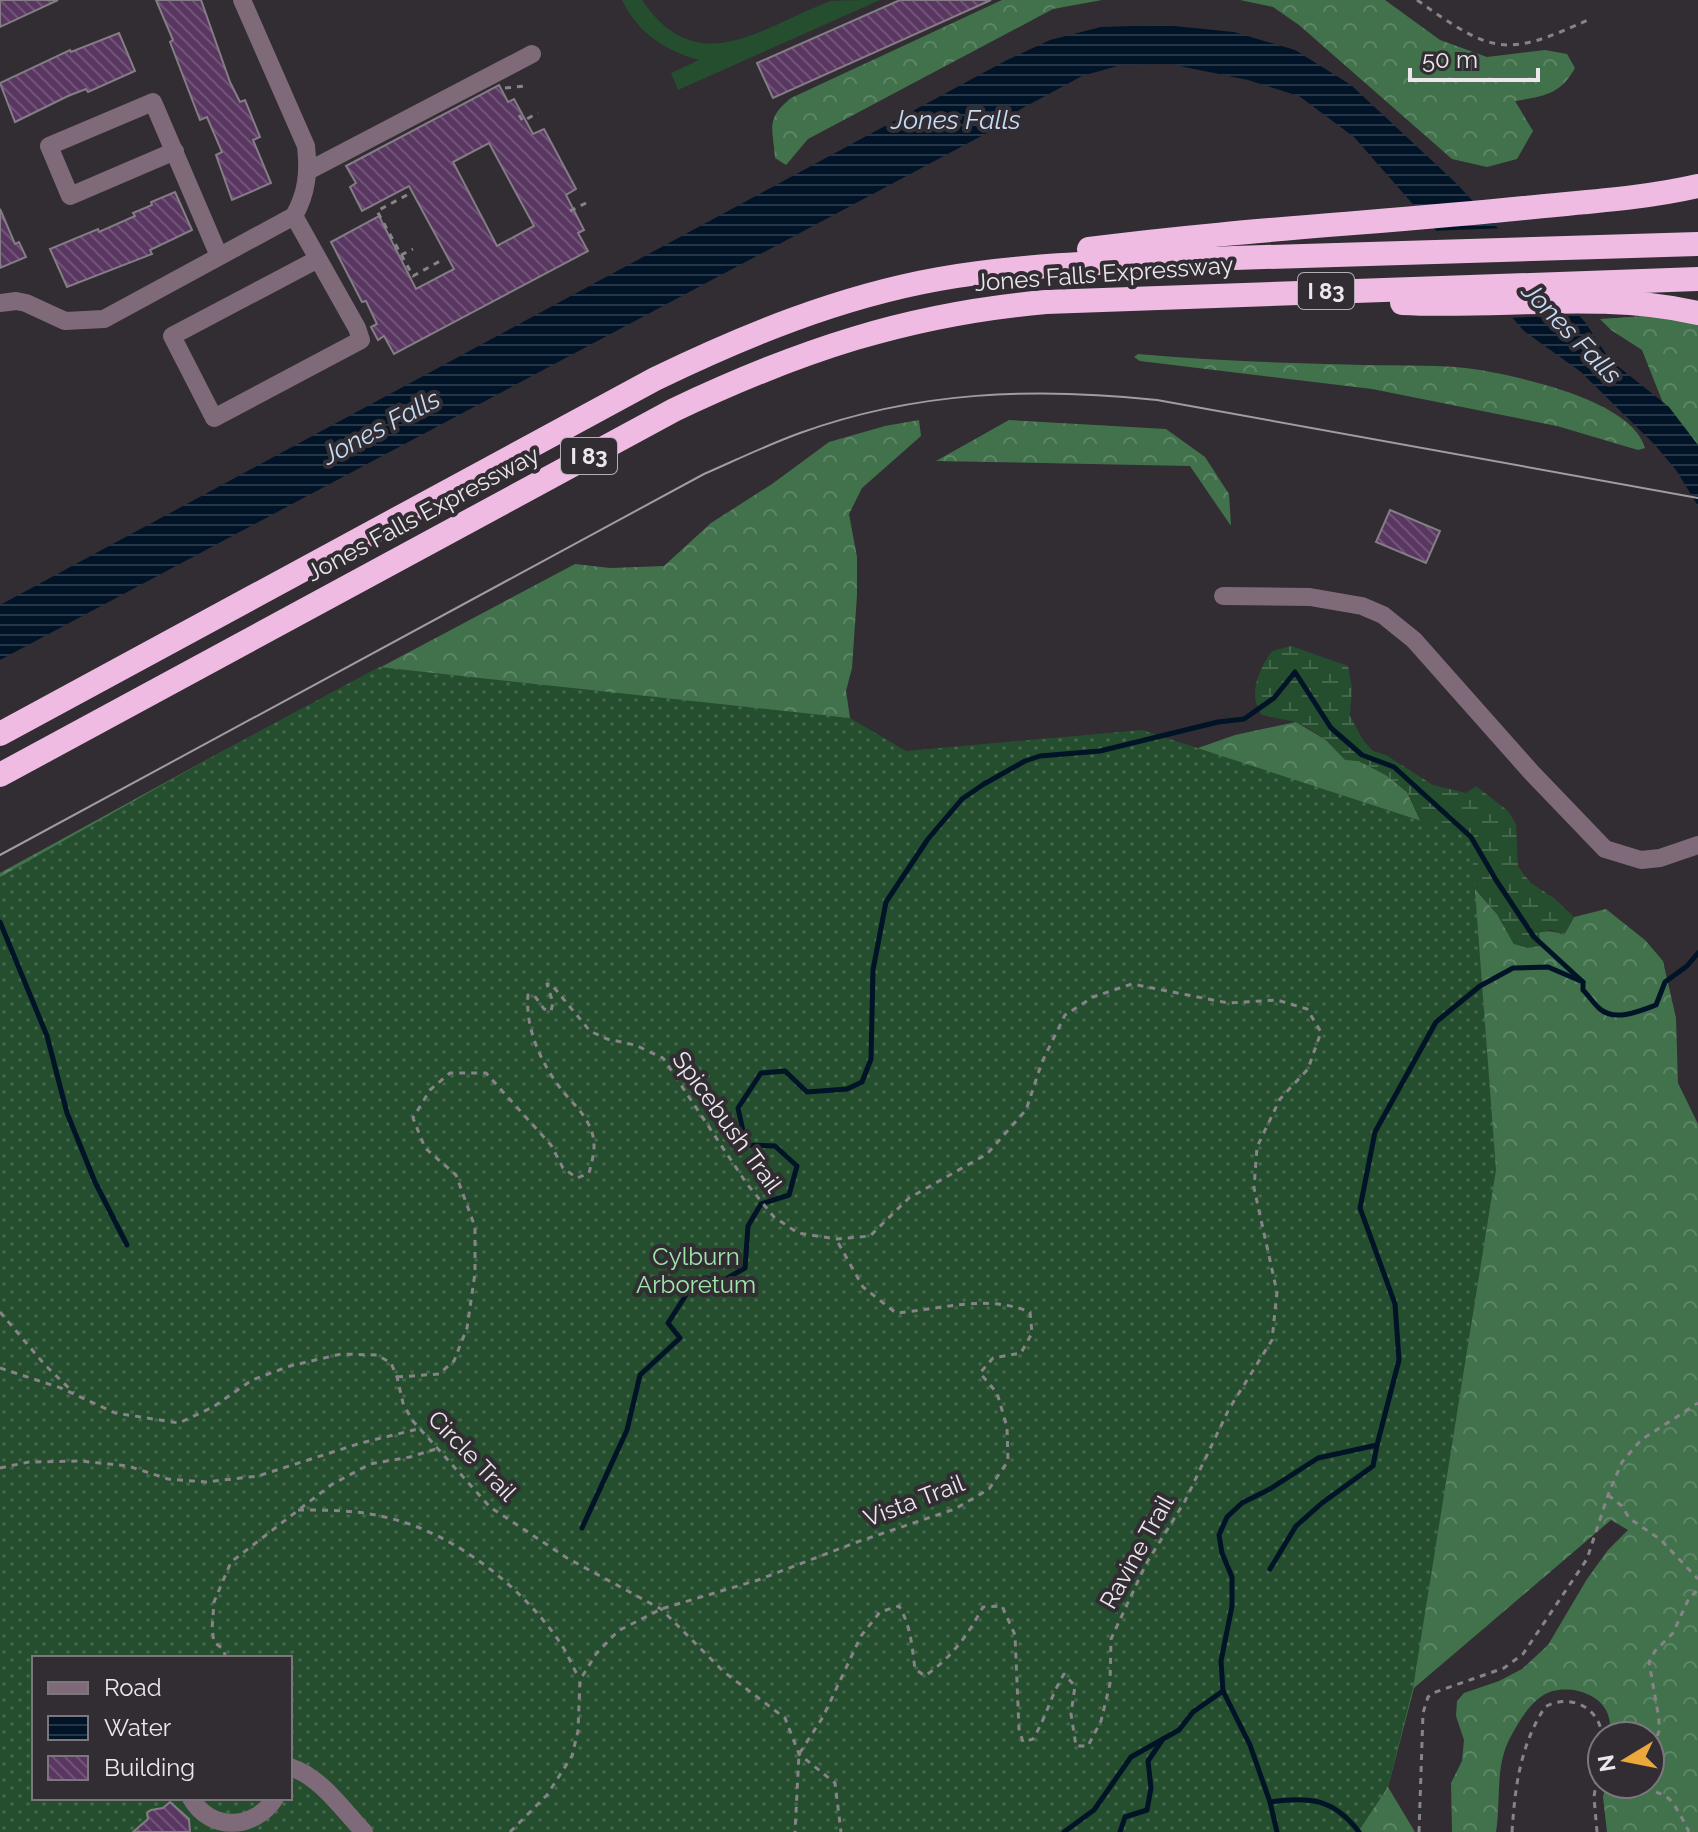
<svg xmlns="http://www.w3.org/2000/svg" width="1698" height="1832" viewBox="0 0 1698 1832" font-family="Raleway,sans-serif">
  <defs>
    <pattern id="forest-crowns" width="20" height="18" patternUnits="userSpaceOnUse" patternTransform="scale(2)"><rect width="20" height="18" fill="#42724c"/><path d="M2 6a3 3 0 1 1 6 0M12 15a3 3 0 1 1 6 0" fill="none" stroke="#5d8666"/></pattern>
    <pattern id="wetland-marsh" width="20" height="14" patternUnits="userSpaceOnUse" patternTransform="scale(2)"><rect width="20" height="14" fill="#254e2e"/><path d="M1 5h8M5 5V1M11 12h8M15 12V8" fill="none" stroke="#45684c"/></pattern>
    <pattern id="garden-dots" width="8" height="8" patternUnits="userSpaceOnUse" patternTransform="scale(2)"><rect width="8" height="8" fill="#254e2e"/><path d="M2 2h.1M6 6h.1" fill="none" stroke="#45684c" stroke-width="1.8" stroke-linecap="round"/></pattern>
    <pattern id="water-rules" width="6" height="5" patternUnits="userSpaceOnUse" patternTransform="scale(2)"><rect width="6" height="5" fill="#011427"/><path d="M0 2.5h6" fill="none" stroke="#263646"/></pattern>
    <pattern id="building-back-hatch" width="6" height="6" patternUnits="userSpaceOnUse" patternTransform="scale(2)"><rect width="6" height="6" fill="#593761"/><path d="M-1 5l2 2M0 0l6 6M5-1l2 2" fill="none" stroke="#715478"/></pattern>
  </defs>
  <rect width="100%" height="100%" fill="#322c33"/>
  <path fill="#254e2e" d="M622,0H642C699,84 763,25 831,1C845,0 865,0 880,0L678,90L671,73L699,60C665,51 637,32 622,0Z"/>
  <g fill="url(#forest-crowns)">
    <path d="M1002,0H1102L1053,9L808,139L786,165L775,158C773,128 765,119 791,98Z"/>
    <path d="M1240,0H1385L1440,40L1487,57L1545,50L1567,54L1575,68C1560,95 1544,96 1515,101L1533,131L1517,159L1487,167L1452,159L1299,25L1273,7Z"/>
    <polygon points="1645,316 1682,320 1698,325 1698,457 1665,408 1642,350 1611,330 1600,319"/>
    <path d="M1138,354C1213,361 1288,363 1364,365C1402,366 1442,364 1480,370C1521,377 1633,401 1645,448L1638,450L1557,426L1372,389L1140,361L1134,357Z"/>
    <path d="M919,420L921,436L862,488L849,514L857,557V595L852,668L846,691L850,718L873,759L1198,748L1235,735L1296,722L1326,740L1345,759L1359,761L1386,775L1407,792L1427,835L1497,914L1514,944C1533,935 1544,926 1564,935L1574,917L1606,909L1645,940L1663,961L1676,1018L1678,1083L1698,1124V1832H1607L1603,1797L1606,1784H1650V1736H1611C1611,1728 1610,1719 1607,1712C1597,1690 1560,1683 1542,1696C1527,1706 1517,1725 1509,1740C1495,1768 1501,1802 1496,1832H1452L1451,1783L1462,1761L1464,1740L1456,1716L1457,1701L1464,1693L1499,1681L1522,1669L1548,1645L1587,1579L1608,1550L1628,1530L1611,1520L1414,1688L1388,1787L1415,1832H754L0,1502V873L210,758L575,564L610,568L664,566L711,523L772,484L829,442L885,426Z"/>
    <polygon points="1009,420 1166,429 1205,457 1229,494 1231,526 1190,466 936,461"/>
  </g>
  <path fill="url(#wetland-marsh)" d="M1291,646L1348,666L1352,688L1350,716L1363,740L1373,751L1386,755L1433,785L1466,793L1476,786L1508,811L1516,824L1518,866L1522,872L1531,883L1554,898L1574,917L1564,935L1552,930L1539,932L1540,946L1527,948L1514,944L1497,914L1428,835L1407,792L1386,775L1359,761L1345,760L1326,740L1308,728L1296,722L1262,715C1247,695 1259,669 1272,651Z"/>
  <path fill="url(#garden-dots)" fill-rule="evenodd" d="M379,667L850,718L906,751L1142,730L1471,837L1496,1170L1413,1688L1388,1787L1358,1832H0V877L210,758ZM34,1658H290V1798H34Z"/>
  <polygon fill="url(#water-rules)" points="1164,25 1234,32 1295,50 1351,85 1456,183 1585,322 1610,360 1669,407 1698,445 1698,506 1676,470 1655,445 1581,372 1524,331 1354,137 1299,96 1248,80 1170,64 1121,65 1082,76 1021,109 987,133 0,660 0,605 1007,60 1050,40 1101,27"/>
  <polygon fill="#322c33" points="1504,228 1584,315 1507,318 1430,231"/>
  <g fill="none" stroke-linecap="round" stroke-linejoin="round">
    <g stroke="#011427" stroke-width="5">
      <polyline points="0,922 47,1036 67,1113 95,1182 127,1245"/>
      <polyline points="582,1528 627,1430 640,1375 680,1338 668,1323 686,1295 704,1278 724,1280 745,1268 748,1226 761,1204 789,1195 797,1166 775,1146 746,1145 738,1108 761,1073 785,1071 807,1092 847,1089 862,1082 871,1059 873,970 886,902 928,839 962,799 984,784 1025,761 1040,756 1100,751 1218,722 1244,719 1274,698 1295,672 1331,728 1362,755 1394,767 1471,837 1496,880 1534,937 1583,982"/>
      <polyline points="1270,1569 1296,1526 1322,1503 1373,1466 1377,1445"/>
      <path d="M1270,1802C1310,1796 1334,1799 1359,1832"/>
      <polyline points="1064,1832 1094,1810 1131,1757 1163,1739"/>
      <polyline points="1120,1832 1125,1817 1147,1810 1151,1788 1148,1761 1163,1739 1179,1730 1193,1712 1223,1691"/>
      <path d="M1277,1832L1270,1802L1250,1745L1223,1691L1221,1661L1232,1606V1577L1222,1553L1219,1535L1227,1517L1242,1503L1270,1489L1318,1458L1377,1445L1399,1360L1395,1304L1360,1208L1375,1132L1436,1022L1480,986L1513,968L1548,967L1583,982V990C1589,996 1594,1004 1600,1009C1615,1022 1640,1011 1656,1005L1665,982L1687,966L1698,953"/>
    </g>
  </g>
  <g fill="url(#building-back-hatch)" stroke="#847d86" stroke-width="2" fill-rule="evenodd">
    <polygon points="0,0 58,0 0,27"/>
    <polygon points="156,0 201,0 230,82 240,102 245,100 260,137 253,140 271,183 232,200 216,155 222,152 207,117 200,120 170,42 173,40"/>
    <polygon points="900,0 991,0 773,98 757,63"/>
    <polygon points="119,33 135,71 88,92 86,89 68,96 15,122 0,83 70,50 71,52"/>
    <path d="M499,85L508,102L514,99L533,134L544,129L576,189L566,195L584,230L578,233L588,251L394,354L384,336L378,340L371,327L377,324L366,301L362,302L331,242L379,216L416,289L454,269L409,186L362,211L350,187L356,183L346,166ZM489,143L534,226L497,246L453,162Z"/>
    <polygon points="175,192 192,230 150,250 152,254 67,287 50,249 98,229 99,232 135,216 133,213 152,205 151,202"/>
    <polygon points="0,209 15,244 19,242 26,257 0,268"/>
    <polygon points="1390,510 1440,531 1426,563 1376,542"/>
    <polygon points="170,1802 189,1819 190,1832 133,1832 148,1819 147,1813 151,1810 163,1808"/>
  </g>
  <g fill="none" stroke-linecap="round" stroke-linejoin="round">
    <g stroke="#888389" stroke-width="3" stroke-dasharray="6 6" stroke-linecap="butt">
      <path d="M1417,0C1493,54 1505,58 1590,19"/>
      <polyline points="505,88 525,86"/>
      <polyline points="519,115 523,121 538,113"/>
      <polyline points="407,195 377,211 413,276 442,260"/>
      <polyline points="570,211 586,203"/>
      <polyline points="401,255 413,249"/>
      <polyline points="0,1312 45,1365 74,1393"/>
      <polyline points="0,1368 61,1388 115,1413 179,1423 213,1407 252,1380 290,1366 341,1354 377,1355 391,1363 397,1377 403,1403 412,1420 490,1507 567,1558 661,1609 724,1672 785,1718 799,1754 835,1783 841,1832"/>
      <path d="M397,1377L439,1374L454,1361L467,1328L475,1273V1227L456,1175L425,1148L413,1118L430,1090L450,1073H486L551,1145L563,1168L577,1178L589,1173C593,1158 597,1144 591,1130C585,1113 571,1102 561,1089C541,1063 525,1028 528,995H534L544,1009L551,1011L553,1003L547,984H551L590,1031L607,1039L635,1045L663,1058L747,1184L774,1217L798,1233L836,1239L870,1236L909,1198L987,1154L1026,1110L1042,1062L1065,1015L1093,997L1132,984L1228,1003L1277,1000L1307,1009L1321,1032L1308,1069L1280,1099L1257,1147L1254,1188L1277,1292L1272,1340L1229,1409L1185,1501L1146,1564L1111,1639L1110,1684L1101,1721L1088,1746H1076L1071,1714L1075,1686L1064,1674C1051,1695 1046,1718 1033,1739L1023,1742L1019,1729L1015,1635L1002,1606L983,1607C968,1635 952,1657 925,1676L915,1669C912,1647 911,1626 899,1606L880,1612L861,1636L823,1717L799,1754L795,1832"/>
      <polyline points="0,1468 29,1462 81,1461 128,1466 168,1479 206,1482 258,1476 361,1443 418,1429"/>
      <polyline points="1608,1495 1622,1506 1629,1518 1661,1540 1698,1579"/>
      <path d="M298,1510C329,1510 359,1510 389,1518C455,1534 521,1586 559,1641C567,1652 572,1666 579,1678"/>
      <polyline points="226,1658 223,1649 214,1642 212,1629 214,1602 231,1562 331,1485 370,1464 410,1457 436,1449"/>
      <polyline points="1650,1759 1659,1731 1659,1719 1649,1662 1655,1651 1673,1633 1689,1598 1698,1590"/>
      <path d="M1647,1784C1655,1794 1660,1792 1668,1798C1675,1803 1685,1824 1689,1832"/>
      <path d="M510,1832L547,1795L572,1756L578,1731L580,1680L596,1654L618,1631L661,1609L758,1580L857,1542L955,1509L989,1489L1008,1461L1007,1427L997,1393L980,1373L993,1358L1021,1353L1032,1333L1030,1312C985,1294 943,1309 896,1313L863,1287L836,1239"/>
      <polyline points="1419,1832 1423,1713 1428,1697 1433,1693 1504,1668 1523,1654 1587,1559 1608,1495 1622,1462 1641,1440 1698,1403"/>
      <path d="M1512,1832C1515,1787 1520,1746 1545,1707C1569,1693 1600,1707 1602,1736"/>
      <polyline points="1597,1832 1594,1797 1602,1742"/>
    </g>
    <g stroke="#7f6a7a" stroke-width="18">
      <polyline points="175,151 70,196 49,146 153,102 219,256"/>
      <polyline points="308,171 532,54"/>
      <polyline points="294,216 357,328 361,340 214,418 172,336 318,259"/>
      <path d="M0,303L16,301L26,303L65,321L104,319L294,216C307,193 309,172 306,146L242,0"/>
      <polyline points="1223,596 1310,597 1362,606 1383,615 1414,640 1532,773 1605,849 1641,860 1660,858 1698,845"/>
      <path d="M290,1767C321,1777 342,1809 364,1832"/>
      <path d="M191,1798C210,1832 255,1830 275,1798"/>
    </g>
    <g stroke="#f0bbe3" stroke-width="24">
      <path d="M1089,249C1233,230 1379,223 1524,208C1581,202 1642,199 1698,186"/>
      <path d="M1402,303C1500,308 1602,291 1698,313"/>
      <path d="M0,734L655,379C746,335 839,297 939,279C1036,262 1135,262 1234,258C1388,252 1543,248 1698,244"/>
      <path d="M0,775L674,410C798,351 908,314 1046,302L1698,279"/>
    </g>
    <path stroke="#a19ca2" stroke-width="2" d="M0,855L704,474C736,460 767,445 800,433C916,391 1035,387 1157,400L1698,498"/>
  </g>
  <g text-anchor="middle" stroke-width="8" stroke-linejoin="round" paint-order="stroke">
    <g fill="#322c33" stroke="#b4afb4" stroke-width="2">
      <rect x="1298" y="273" width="56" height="36" rx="6"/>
      <rect x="561" y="438" width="56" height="36" rx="6"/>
    </g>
    <g font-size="22" font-weight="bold" fill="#ebe7ec">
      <text x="1326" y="299">I 83</text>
      <text x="589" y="464">I 83</text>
    </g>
    <g font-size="24" fill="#ebe7ec" stroke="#322c33">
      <text transform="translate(1104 274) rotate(-4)" y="8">Jones Falls Expressway</text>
      <text transform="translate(423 514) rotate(-28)" y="8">Jones Falls Expressway</text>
      <text transform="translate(727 1122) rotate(54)" y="8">Spicebush Trail</text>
      <text transform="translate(472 1456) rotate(46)" y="8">Circle Trail</text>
      <text transform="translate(914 1501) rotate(-21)" y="8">Vista Trail</text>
      <text transform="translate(1137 1552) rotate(-61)" y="8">Ravine Trail</text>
    </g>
    <g font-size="24" fill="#9fe8ac" stroke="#322c33">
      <text x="696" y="1265">Cylburn<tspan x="696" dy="28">Arboretum</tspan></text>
    </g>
    <g font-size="26" font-style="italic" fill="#c4ddf7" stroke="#322c33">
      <text x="956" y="129">Jones Falls</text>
      <text transform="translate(1572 333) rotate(46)" y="9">Jones Falls</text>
      <text transform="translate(381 427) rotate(-28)" y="9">Jones Falls</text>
    </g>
  </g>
  <rect x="32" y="1656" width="260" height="144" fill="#322c33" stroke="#7c777d" stroke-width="2"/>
  <rect x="48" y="1682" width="40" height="12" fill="#7f6a7a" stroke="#7c777d" stroke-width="2"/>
  <text x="104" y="1696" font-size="24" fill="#ebe7ec">Road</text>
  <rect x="48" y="1716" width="40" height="24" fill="url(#water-rules)" stroke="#7c777d" stroke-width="2"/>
  <text x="104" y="1736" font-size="24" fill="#ebe7ec">Water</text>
  <rect x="48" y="1756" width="40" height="24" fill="url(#building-back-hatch)" stroke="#7c777d" stroke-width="2"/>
  <text x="104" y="1776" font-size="24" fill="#ebe7ec">Building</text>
  <g transform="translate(1626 1760) rotate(260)"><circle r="38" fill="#322c33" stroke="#7c777d" stroke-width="2"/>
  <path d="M0-6L14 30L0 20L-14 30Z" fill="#eda83b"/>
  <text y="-12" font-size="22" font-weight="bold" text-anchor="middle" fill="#ebe7ec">N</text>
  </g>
  <path d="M1410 68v12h128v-12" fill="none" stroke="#ebe7ec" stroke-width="4"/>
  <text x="1422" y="68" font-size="24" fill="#ebe7ec" stroke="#322c33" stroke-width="6" paint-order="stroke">50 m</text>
</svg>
